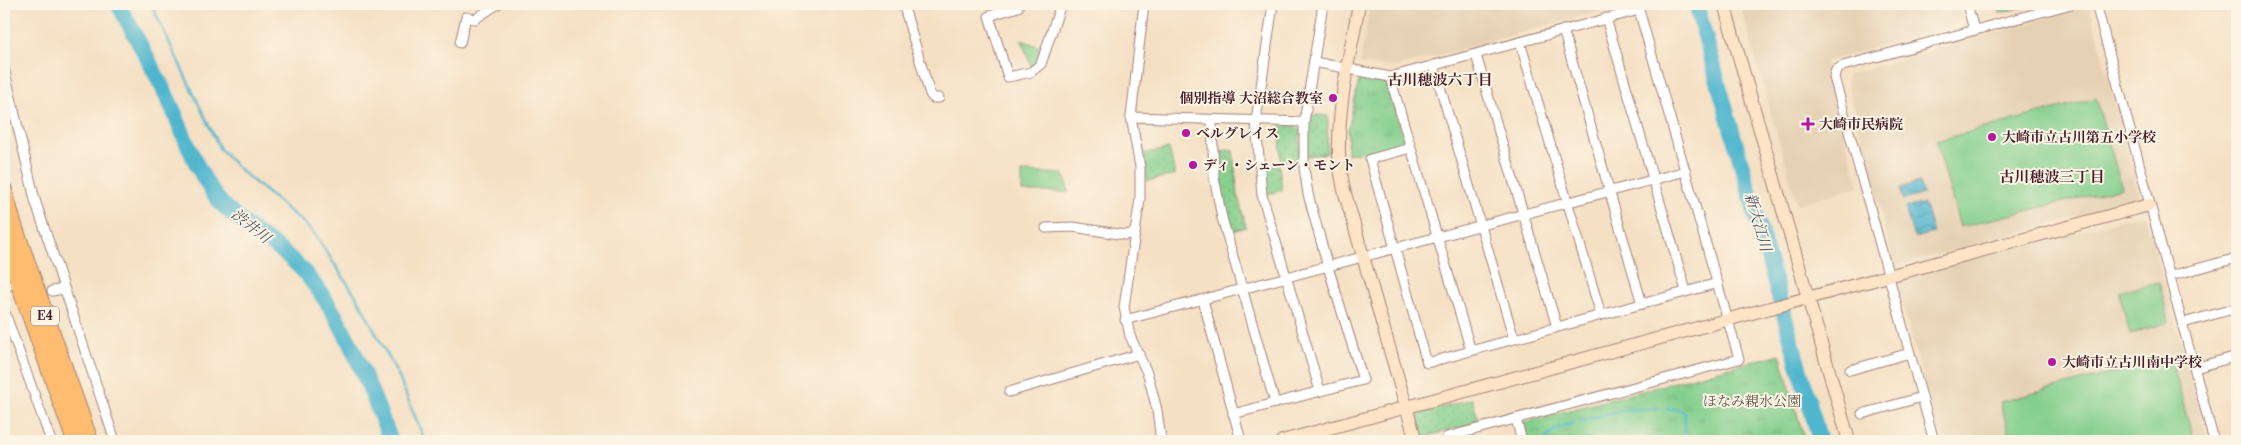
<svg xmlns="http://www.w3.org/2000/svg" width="2241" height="445" viewBox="0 0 2241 445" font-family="'Libre Caslon Text','Noto Serif JP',serif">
  <defs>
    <pattern id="grass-dots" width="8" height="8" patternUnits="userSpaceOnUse" patternTransform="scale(1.25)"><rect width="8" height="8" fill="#84cf8d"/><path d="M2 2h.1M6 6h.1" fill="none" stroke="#74b17a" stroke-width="1.8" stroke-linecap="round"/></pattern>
    <pattern id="park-tufts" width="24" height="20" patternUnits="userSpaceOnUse" patternTransform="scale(1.25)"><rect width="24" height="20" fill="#84cf8d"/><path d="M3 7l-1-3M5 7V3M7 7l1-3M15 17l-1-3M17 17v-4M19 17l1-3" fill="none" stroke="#74b17a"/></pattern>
    <pattern id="water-waves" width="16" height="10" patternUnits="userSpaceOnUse" patternTransform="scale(1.25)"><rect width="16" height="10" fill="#50b6ce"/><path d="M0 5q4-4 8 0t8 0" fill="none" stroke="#4493a7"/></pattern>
  </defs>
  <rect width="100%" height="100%" fill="#fcf5e5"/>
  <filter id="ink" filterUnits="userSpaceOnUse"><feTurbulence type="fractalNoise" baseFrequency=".02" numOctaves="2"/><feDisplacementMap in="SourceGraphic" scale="10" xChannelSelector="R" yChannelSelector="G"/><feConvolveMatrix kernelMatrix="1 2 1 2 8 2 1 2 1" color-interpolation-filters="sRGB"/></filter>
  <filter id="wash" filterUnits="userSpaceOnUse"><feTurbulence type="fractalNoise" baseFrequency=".0096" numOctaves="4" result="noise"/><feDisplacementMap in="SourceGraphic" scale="20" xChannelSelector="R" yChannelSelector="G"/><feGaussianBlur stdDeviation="1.12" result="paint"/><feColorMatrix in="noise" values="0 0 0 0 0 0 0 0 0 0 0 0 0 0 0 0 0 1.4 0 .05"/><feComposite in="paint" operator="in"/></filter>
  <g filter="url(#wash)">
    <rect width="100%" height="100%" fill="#f5e0c4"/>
    <g fill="#e6d1b4">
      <polygon points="1370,4 1626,4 1396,67 1360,64"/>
      <polygon points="1740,4 1956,4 1960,17 1957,24 1824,62 1859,186 1797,204"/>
      <polygon points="2085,7 2090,9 2139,195 2135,201 1898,265 1894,263 1846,79 1849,74"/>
      <polygon points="2141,215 2146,218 2208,441 1940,441 1897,284 1900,278"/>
    </g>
    <g fill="url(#grass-dots)" stroke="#67775c">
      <polygon points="1991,4 2034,4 2000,13"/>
      <polygon points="1309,114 1328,116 1327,153 1307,156"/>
      <polygon points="1280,126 1295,126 1300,131 1299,160 1281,162"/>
      <polygon points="1169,149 1175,175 1147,181 1144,153"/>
      <polygon points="1233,150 1238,196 1246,227 1230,232 1218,181 1217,151"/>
      <polygon points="1279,165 1282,191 1266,194 1262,168"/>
      <polygon points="1472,399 1479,422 1421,438 1416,419 1419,414"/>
    </g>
    <g fill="url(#park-tufts)" stroke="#67775c">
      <polygon points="1022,40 1040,47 1035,62 1031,67"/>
      <polygon points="1361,78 1388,83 1405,143 1365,154 1362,151 1347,154 1348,130 1358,84"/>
      <polygon points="1780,354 1805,441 1527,441 1521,423"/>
    </g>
    <g fill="#84cf8d" stroke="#67775c">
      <polygon points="2096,98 2122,188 1960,227 1936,141"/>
      <polygon points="1022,172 1064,174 1069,192 1022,192"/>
      <polygon points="2159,282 2169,322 2130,334 2119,292"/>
      <polygon points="2171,358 2194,441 2011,441 2000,402"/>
    </g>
    <g fill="url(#water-waves)" stroke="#4d6a7c">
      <polygon points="1919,182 1923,194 1903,200 1900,188"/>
      <polygon points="1924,203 1933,233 1914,238 1905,208"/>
    </g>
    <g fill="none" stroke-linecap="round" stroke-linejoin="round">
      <g stroke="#50b6ce" stroke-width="2.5">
        <polyline points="151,4 220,149 241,171 305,224 315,235 358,299 398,375 425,441"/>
        <polyline points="1667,409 1681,410 1685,413 1684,441"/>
        <polyline points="1581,421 1625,410 1659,409"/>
        <path d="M1545,441C1551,429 1561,427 1573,423"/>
      </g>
      <g stroke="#50b6ce" stroke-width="16">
        <path d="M118,4C136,37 155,71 171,105C185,137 198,176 221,203C245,230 281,245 305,273C347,321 367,383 391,441"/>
        <polyline points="1696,4 1820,441"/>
      </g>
    </g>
  </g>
  <g filter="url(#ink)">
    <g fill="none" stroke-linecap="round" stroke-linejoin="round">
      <g stroke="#a08078" stroke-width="11">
        <g id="street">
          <polyline points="903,4 930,94 933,98 939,98"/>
          <polyline points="1017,4 1018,7 989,16 1008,77 1031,72 1041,64 1061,4"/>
          <polyline points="1144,4 1131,117 1140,167 1140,199 1124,307 1130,336 1148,375 1157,410 1161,441"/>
          <polyline points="1273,4 1256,121 1262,195 1320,391"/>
          <polyline points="1967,4 1974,30"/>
          <polyline points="2096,4 2214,441"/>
          <polyline points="1606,18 1686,291"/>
          <polyline points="1563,30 1642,304"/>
          <polyline points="1520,42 1601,315"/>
          <polyline points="460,43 466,17 475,19 498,4"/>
          <polyline points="1476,55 1557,327"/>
          <polyline points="1314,62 1390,77 1639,10 1739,359 1447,437 1448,441"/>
          <polyline points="1434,66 1514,339"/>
          <polyline points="4,68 35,200 115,441"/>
          <polyline points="1390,77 1471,351"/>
          <polyline points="1131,117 1304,122"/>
          <polyline points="1212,121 1214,177 1222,218 1275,403"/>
          <polyline points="1411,148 1370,159 1427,363 1718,283"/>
          <polyline points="1046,228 1073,227 1125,235 1135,233"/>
          <polyline points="2170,276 2237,258"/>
          <polyline points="4,286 8,286"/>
          <polyline points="52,291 64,289"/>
          <polyline points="1203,300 1241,441"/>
          <polyline points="4,310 51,441"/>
          <polyline points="1125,320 1686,171"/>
          <polyline points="2183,323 2237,308"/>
          <polyline points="2195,368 2237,356"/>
          <polyline points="1850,370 1910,353"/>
          <polyline points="1009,392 1139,354"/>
          <polyline points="1233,414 1363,380 1328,267 1308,194 1304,168 1304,122 1323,4"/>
          <polyline points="1862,414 1922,397"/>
          <polyline points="1516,419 1522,441"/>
          <polyline points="1934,441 1834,77 1836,70 1843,66 2071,4"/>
        </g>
      </g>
      <g stroke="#a08078" stroke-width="14">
        <g id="secondary">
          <path d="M1359,4C1351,50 1339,98 1339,144C1338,160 1341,175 1344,190L1416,441"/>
          <polyline points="1724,4 1849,441"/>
          <polyline points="1282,441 2149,205"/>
        </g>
      </g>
      <g stroke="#a08078" stroke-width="18">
        <g id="highway">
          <polyline points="4,190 13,223 90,441"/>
          <polyline points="4,242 75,441"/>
        </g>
      </g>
      <use href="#street" stroke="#fff" stroke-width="9"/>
      <use href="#secondary" stroke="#fee4c6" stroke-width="12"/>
      <use href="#highway" stroke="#fdbc70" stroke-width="16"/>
    </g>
  </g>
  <g fill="#b5179e" stroke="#fcf5e5" stroke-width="2">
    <circle cx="1333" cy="98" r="5"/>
    <path d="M1805.5 116.5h5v5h5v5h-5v5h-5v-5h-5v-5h5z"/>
    <circle cx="1186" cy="133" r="5"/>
    <circle cx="1992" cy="137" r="5"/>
    <circle cx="1193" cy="165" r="5"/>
    <circle cx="2052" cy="362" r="5"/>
  </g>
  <g text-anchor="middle" stroke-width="4" stroke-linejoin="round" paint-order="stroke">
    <rect fill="#fcf5e5" stroke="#7f5f63" stroke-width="1" x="31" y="306.5" width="28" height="19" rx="4"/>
    <g font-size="12" font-weight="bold" fill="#4a1f2b">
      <text x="45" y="320">E4</text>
    </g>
    <g font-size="14" font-weight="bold" fill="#4a1f2b" stroke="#fcf5e5" text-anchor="start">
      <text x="1323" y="103" text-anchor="end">個別指導 大沼総合教室</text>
      <text x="1819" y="129">大崎市民病院</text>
      <text x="1196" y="138">ベルグレイス</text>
      <text x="2002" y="142">大崎市立古川第五小学校</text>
      <text x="1203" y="170">ディ・シェーン・モント</text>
      <text x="2062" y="367">大崎市立古川南中学校</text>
    </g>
    <g font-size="14" fill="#5b5448" stroke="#fcf5e5">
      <text x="1752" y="406">ほなみ親水公園</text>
    </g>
    <g font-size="15" font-weight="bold" fill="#4a1f2b" stroke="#fcf5e5">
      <text x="1440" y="85">古川穂波六丁目</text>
      <text x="2052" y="182">古川穂波三丁目</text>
    </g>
    <g font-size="15" font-style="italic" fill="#4c5464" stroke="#fcf5e5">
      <text transform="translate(1758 222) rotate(74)" y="5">新大江川</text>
      <text transform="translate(251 226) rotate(39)" y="5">渋井川</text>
    </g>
  </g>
  <rect width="2241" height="445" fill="none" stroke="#fcf5e5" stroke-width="20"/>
</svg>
